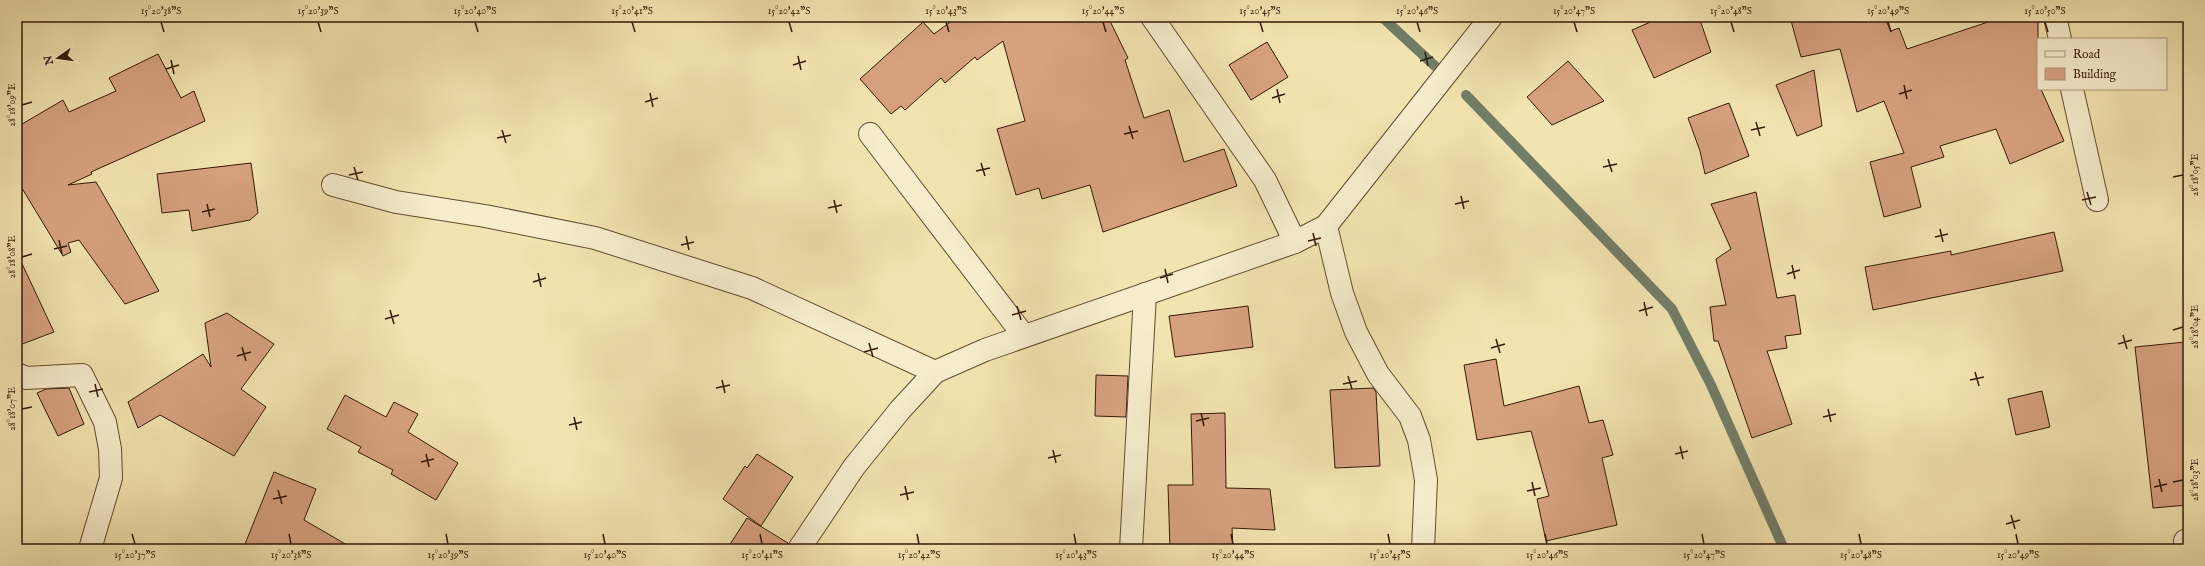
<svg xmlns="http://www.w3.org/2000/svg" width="2205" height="566" viewBox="0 0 2205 566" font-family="'IM FELL English',serif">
  <rect width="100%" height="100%" fill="#f2e4b0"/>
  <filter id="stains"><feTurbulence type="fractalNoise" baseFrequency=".005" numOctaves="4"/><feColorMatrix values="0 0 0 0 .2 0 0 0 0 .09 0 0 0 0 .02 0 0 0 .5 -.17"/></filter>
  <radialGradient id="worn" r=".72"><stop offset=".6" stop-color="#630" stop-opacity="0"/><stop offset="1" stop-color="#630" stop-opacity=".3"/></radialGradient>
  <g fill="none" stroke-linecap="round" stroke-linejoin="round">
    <g stroke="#727d68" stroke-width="10">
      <polyline points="1382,17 1435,66"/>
      <polyline points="1466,95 1672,309 1711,385 1784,549"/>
    </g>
  </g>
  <g fill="#d7a180" stroke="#351907">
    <polygon points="957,17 1108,17 1128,58 1125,60 1144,118 1169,110 1184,162 1224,149 1237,186 1103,232 1090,185 1042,199 1039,188 1016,195 997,129 1025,121 1003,41 977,60 975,57 945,83 941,78 905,110 901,106 891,114 860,79 923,22 934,34"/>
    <polygon points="1662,17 1699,17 1711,52 1654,78 1632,30"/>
    <polygon points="1790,17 1884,17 1891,31 1899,28 1907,49 2003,17 2038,17 2038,89 2041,89 2064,141 2010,164 1996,129 1940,146 1944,157 1911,167 1921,207 1884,217 1870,162 1904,153 1884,101 1857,112 1840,49 1801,57"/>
    <polygon points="1267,42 1288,77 1251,100 1229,65"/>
    <polygon points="158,54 181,98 194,91 205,121 91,172 92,174 68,185 96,182 159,291 125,304 79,240 68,243 71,252 63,256 17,180 17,127 63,100 69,112 116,91 109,78"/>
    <polygon points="1568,61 1604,101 1552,125 1527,97"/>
    <polygon points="1814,70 1822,126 1797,136 1776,85"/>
    <polygon points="1729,103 1749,156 1705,174 1700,151 1688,118"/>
    <polygon points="251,163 258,213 250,220 192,231 189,210 162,213 157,174"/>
    <polygon points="1756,192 1777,298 1795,295 1801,334 1785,336 1787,348 1767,351 1792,424 1752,438 1718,341 1714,341 1710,307 1726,305 1716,259 1731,249 1711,204"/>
    <polygon points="2054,232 2063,271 1873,310 1865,267 1951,251 1951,255"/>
    <polygon points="17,253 54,332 17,346"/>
    <polygon points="1248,306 1253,347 1175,357 1169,316"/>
    <polygon points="227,313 274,344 241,389 266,407 234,456 160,415 138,428 128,402 203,354 211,367 205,323"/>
    <polygon points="2185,342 2188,371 2188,505 2153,508 2135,347"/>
    <polygon points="1496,359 1504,406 1579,386 1589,423 1603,420 1613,455 1602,458 1617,525 1546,541 1537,499 1549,496 1531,431 1477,440 1464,365"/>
    <polygon points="1096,375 1128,376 1126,417 1095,416"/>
    <polygon points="69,388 84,424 58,436 37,393 46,389"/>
    <polygon points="1373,388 1376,392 1380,466 1335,468 1330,390"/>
    <polygon points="2042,391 2050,427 2016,435 2008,399"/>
    <polygon points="345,395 386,417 394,402 418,414 408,432 458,463 436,500 391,474 393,470 358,452 361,447 327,429"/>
    <polygon points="1225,413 1226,488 1270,489 1275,530 1232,528 1233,549 1170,549 1168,485 1193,485 1191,414"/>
    <polygon points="757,454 793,477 761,526 723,499 745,466 747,468"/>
    <polygon points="274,472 316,489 304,520 354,549 243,549"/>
    <polygon points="747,518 788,543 787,549 727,549"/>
  </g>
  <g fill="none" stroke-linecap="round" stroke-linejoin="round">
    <g stroke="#644c31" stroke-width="24">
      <g id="street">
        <polyline points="1152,17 1265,180 1295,242"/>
        <polyline points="2055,17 2060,39"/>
        <polyline points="2072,89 2097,200"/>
        <polyline points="870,134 1024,336"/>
        <polyline points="333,185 396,202 485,216 595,238 752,288 935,372"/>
        <polyline points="1326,226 1342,293 1356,332 1378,374 1410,416 1419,440 1426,480 1423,549"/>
        <polyline points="17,374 26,378 82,375 105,422 110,449 111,478 90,549"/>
        <polyline points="2185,541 2188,541"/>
        <polyline points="799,549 854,467 900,410 935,372 985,350 1295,242 1326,226 1491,17"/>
        <polyline points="1131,549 1145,294"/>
      </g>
    </g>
    <use href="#street" stroke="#f7edcc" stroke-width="22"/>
  </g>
  <path fill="none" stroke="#351907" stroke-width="1.5" d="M161,22L164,32M318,22L321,32M475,22L478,32M632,22L635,32M789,22L792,32M946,22L949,32M1103,22L1106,32M1260,22L1263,32M1417,22L1420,32M1574,22L1577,32M1731,22L1734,32M1888,22L1891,32M2045,22L2048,32M1425,52L1428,66M798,56L801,70M171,60L174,74M1420,61L1433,57M793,65L806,61M166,69L179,65M1904,85L1907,99M1277,89L1280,103M650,93L653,107M1899,94L1912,90M1272,98L1285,94M645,102L658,98M22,105L32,102M1756,122L1760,136M1129,126L1133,139M502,130L506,143M1751,130L1765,127M1124,134L1138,131M497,138L511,135M1608,159L1612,172M981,163L985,176M354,167L358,180M1603,167L1617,164M976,171L990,168M349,175L363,172M2173,177L2183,175M2087,192L2091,205M1461,196L1464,209M834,200L837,213M2082,200L2096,197M207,204L210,217M1455,204L1469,201M828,208L842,205M202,212L215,209M1940,229L1943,242M1313,233L1316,246M686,236L689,250M1935,237L1948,234M59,240L62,254M1308,241L1321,238M681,245L694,242M54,249L67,246M22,257L32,254M1792,265L1795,279M1165,269L1168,283M538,273L541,287M1787,274L1800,270M1160,278L1173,274M533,282L546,278M1644,302L1647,316M1017,306L1021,320M390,310L394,324M1639,311L1653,307M1012,315L1026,311M385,319L399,315M2173,330L2183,327M2123,335L2127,349M1496,339L1500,353M869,343L873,357M2118,344L2132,340M242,347L246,361M1491,348L1505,344M864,352L878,348M237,356L251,352M1975,372L1979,386M1348,376L1352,389M722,380L725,393M1970,380L1984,377M95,384L98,397M1343,384L1357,381M716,388L730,385M89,392L103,389M22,409L32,407M1828,409L1831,422M1201,413L1204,426M574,417L577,430M1823,417L1836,414M1196,421L1209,418M569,425L582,422M1680,446L1683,459M1053,450L1056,463M426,454L429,467M1675,454L1688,451M1048,458L1061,455M421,462L434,459M2159,479L2162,492M1532,482L1535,496M2173,482L2183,480M905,486L908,500M2154,487L2167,484M278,490L282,504M1527,491L1541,488M900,495L914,492M273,499L287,496M2011,515L2015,529M2006,524L2020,520M132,534L135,544M289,534L291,544M446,534L448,544M603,534L605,544M760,534L762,544M917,534L919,544M1074,534L1076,544M1231,534L1233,544M1388,534L1390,544M1545,534L1547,544M1702,534L1704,544M1859,534L1861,544M2016,534L2018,544"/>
  <rect width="2205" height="566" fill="none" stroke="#f2e4b0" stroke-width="44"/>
  <rect x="2037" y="38" width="130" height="52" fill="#f7edcc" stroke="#a9987d"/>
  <rect x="2045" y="51" width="20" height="6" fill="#f7edcc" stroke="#a9987d"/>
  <text x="2073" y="58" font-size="12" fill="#351907">Road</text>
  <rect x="2045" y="68" width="20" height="12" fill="#d7a180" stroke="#a9987d"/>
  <text x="2073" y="78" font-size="12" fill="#351907">Building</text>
  <g transform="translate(58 58) rotate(256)" stroke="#f7edcc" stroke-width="3" paint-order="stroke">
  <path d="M0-3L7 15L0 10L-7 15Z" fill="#351907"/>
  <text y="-6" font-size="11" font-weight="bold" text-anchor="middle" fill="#351907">N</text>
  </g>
  <rect x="22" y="22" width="2161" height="522" fill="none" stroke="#351907" stroke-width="1.5"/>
  <g font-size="10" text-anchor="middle" fill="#351907">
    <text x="161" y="14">15°20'38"S</text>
    <text x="318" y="14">15°20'39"S</text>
    <text x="475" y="14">15°20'40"S</text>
    <text x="632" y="14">15°20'41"S</text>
    <text x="789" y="14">15°20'42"S</text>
    <text x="946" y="14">15°20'43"S</text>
    <text x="1103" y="14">15°20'44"S</text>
    <text x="1260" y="14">15°20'45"S</text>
    <text x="1417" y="14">15°20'46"S</text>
    <text x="1574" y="14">15°20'47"S</text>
    <text x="1731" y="14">15°20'48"S</text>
    <text x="1888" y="14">15°20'49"S</text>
    <text x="2045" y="14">15°20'50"S</text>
    <text transform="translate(11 105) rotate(-90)" y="4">28°18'09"E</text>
    <text transform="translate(2194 175) rotate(-90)" y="4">28°18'05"E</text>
    <text transform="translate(11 257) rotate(-90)" y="4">28°18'08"E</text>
    <text transform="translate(2194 327) rotate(-90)" y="4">28°18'04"E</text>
    <text transform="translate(11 409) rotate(-90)" y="4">28°18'07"E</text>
    <text transform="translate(2194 480) rotate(-90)" y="4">28°18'03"E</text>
    <text x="135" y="558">15°20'37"S</text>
    <text x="291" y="558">15°20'38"S</text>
    <text x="448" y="558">15°20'39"S</text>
    <text x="605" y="558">15°20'40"S</text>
    <text x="762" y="558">15°20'41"S</text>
    <text x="919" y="558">15°20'42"S</text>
    <text x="1076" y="558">15°20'43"S</text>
    <text x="1233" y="558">15°20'44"S</text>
    <text x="1390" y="558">15°20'45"S</text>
    <text x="1547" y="558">15°20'46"S</text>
    <text x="1704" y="558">15°20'47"S</text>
    <text x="1861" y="558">15°20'48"S</text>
    <text x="2018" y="558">15°20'49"S</text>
  </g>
  <rect width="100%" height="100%" filter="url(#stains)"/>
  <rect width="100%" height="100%" fill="url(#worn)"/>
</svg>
